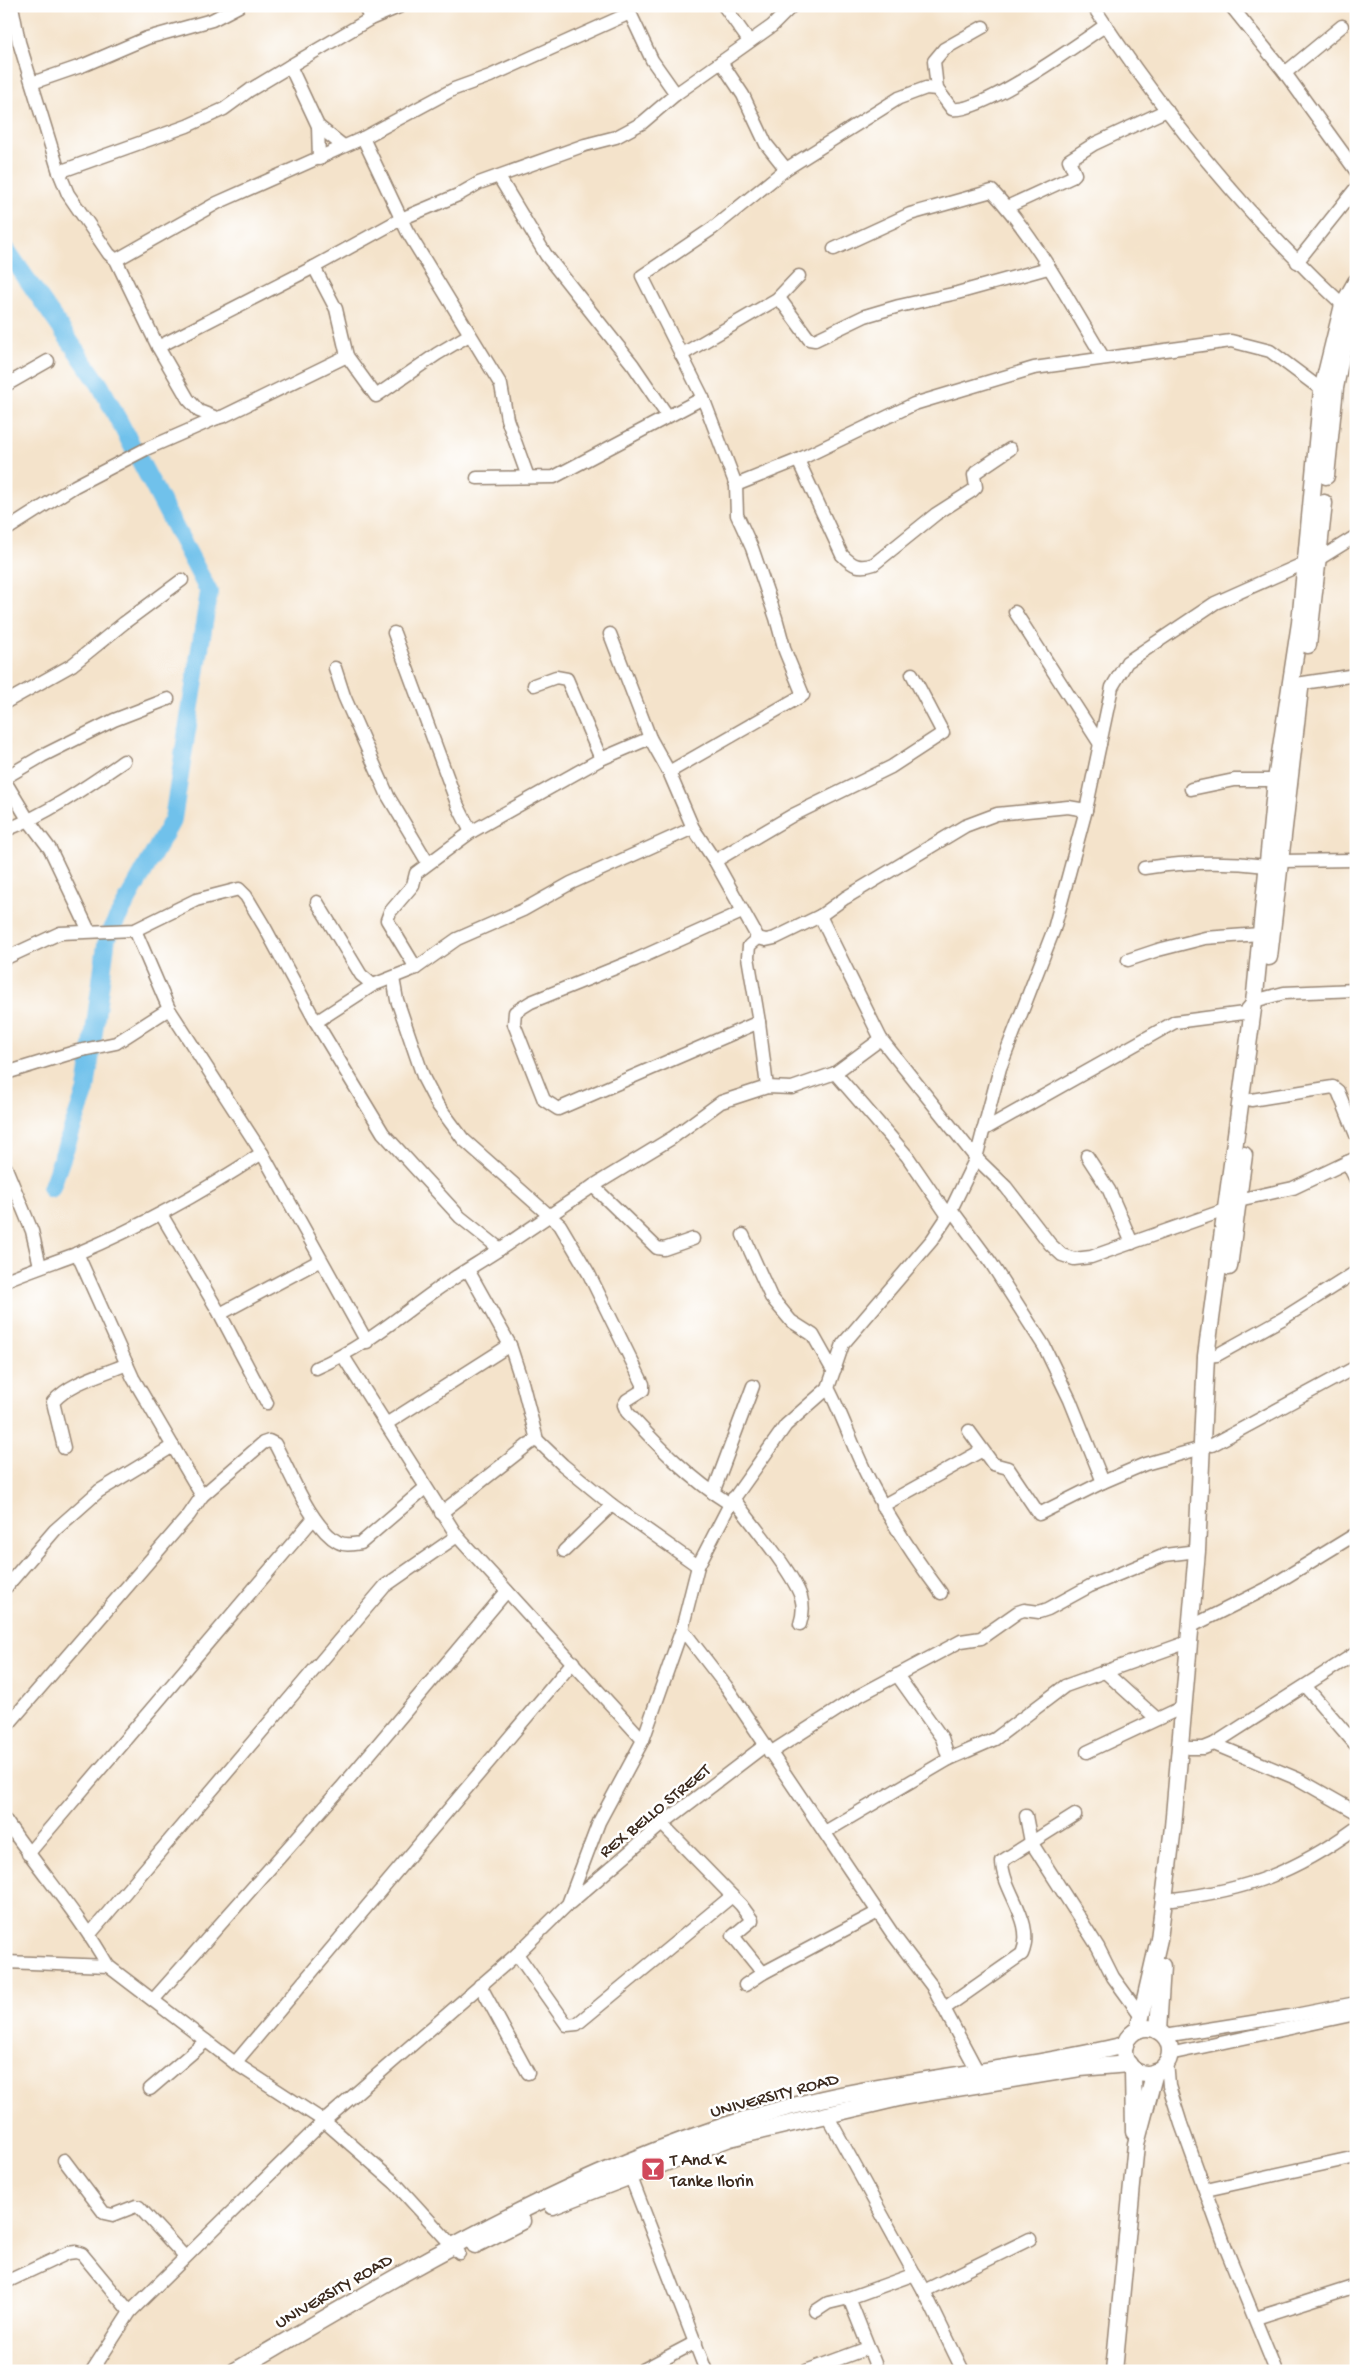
<svg xmlns="http://www.w3.org/2000/svg" width="1362" height="2377" viewBox="0 0 1362 2377" font-family="'Gochi Hand',sans-serif">
  <rect width="100%" height="100%" fill="#fff"/>
  <filter id="ink" filterUnits="userSpaceOnUse"><feTurbulence type="fractalNoise" baseFrequency=".02" numOctaves="2"/><feDisplacementMap in="SourceGraphic" scale="10" xChannelSelector="R" yChannelSelector="G"/><feConvolveMatrix kernelMatrix="1 2 1 2 8 2 1 2 1" color-interpolation-filters="sRGB"/></filter>
  <filter id="wash" filterUnits="userSpaceOnUse"><feTurbulence type="fractalNoise" baseFrequency=".0096" numOctaves="4" result="noise"/><feDisplacementMap in="SourceGraphic" scale="20" xChannelSelector="R" yChannelSelector="G"/><feGaussianBlur stdDeviation="1.12" result="paint"/><feColorMatrix in="noise" values="0 0 0 0 0 0 0 0 0 0 0 0 0 0 0 0 0 1.4 0 .05"/><feComposite in="paint" operator="in"/></filter>
  <g filter="url(#wash)">
    <rect width="100%" height="100%" fill="#f4e3cb"/>
    <g fill="none" stroke-linecap="round" stroke-linejoin="round">
      <polyline stroke="#6fc1eb" stroke-width="18" points="6,249 100,385 209,592 173,819 107,937 86,1090 51,1189"/>
    </g>
  </g>
  <g filter="url(#ink)">
    <g fill="none" stroke-linecap="round" stroke-linejoin="round">
      <g stroke="#988674" stroke-width="15">
        <g id="minor">
          <polyline points="12,6 19,42 59,172 68,194 109,254 116,260 158,347 188,399 199,411 217,418 224,416 347,356"/>
          <polyline points="365,6 370,19"/>
          <polyline points="724,6 749,41"/>
          <path d="M1093,6C1164,115 1248,217 1343,305"/>
          <polyline points="1231,6 1285,73 1356,171"/>
          <path d="M983,27L944,49L934,61L937,89L952,109C981,114 1078,44 1106,25"/>
          <polyline points="721,62 743,95 766,144 786,169"/>
          <polyline points="290,66 318,126 319,159"/>
          <polyline points="1285,73 1342,26"/>
          <polyline points="32,83 84,65 147,38 212,20 239,6"/>
          <polyline points="318,126 342,145"/>
          <polyline points="363,138 407,231 501,385 507,419 528,477"/>
          <polyline points="59,172 187,126 224,109 250,90 290,66 370,19 401,6"/>
          <polyline points="499,177 546,255 633,365 667,415"/>
          <polyline points="1007,207 1072,177 1075,174 1069,160 1094,144 1167,110"/>
          <path d="M834,249L910,214L992,191C1037,239 1069,302 1103,357"/>
          <polyline points="116,260 217,203 363,138 454,89 490,76 630,13 652,60 676,94"/>
          <polyline points="1297,262 1356,188"/>
          <polyline points="314,267 336,309 347,356 376,396 437,354 469,335"/>
          <polyline points="777,299 782,302 809,339 815,340 865,316 899,306 957,293 1048,268"/>
          <polyline points="158,347 314,267 401,219 458,195 479,183 585,145 616,137 642,123 676,94 772,26 792,6"/>
          <polyline points="681,355 777,299 799,276"/>
          <polyline points="6,385 48,361"/>
          <path d="M798,460L842,555C853,566 859,569 874,564L936,514L972,491L976,487L974,475L976,472L1010,449"/>
          <polyline points="477,478 554,477 703,398"/>
          <polyline points="736,485 798,460 914,404 1034,368 1231,341 1270,351 1322,390"/>
          <polyline points="6,530 75,486 146,449 217,418"/>
          <polyline points="1319,559 1356,536"/>
          <polyline points="1015,612 1100,744"/>
          <polyline points="394,633 458,806 471,832"/>
          <polyline points="610,634 650,738 669,772 693,828 715,861 758,938 766,940 775,938 820,916 845,898 965,826 997,814 1068,807 1086,810"/>
          <polyline points="335,668 344,696 388,796 428,863"/>
          <polyline points="534,685 556,677 567,679 601,759"/>
          <polyline points="1290,685 1356,675"/>
          <polyline points="6,702 72,665 124,623 182,580"/>
          <polyline points="669,772 803,695 785,651 776,618 752,548 737,515 736,485 703,398 642,276 713,228 786,169 899,98 926,88 937,89"/>
          <polyline points="6,777 42,756 114,720 168,699"/>
          <polyline points="6,783 29,821 50,849 89,931"/>
          <polyline points="1191,789 1234,780 1276,780"/>
          <path d="M6,830C49,813 86,787 124,761"/>
          <polyline points="715,861 793,815 891,767 943,733 912,674"/>
          <polyline points="1281,861 1356,860"/>
          <path d="M1144,868C1185,862 1225,861 1267,866"/>
          <polyline points="317,902 361,975 373,985"/>
          <polyline points="742,912 635,960 531,1002 515,1012 514,1024 544,1100 558,1109 759,1022 767,1087"/>
          <polyline points="820,916 881,1039 976,1158 1006,1187 1050,1244 1062,1255 1074,1259 1091,1257 1225,1210"/>
          <polyline points="135,930 169,1009 262,1153 367,1342"/>
          <polyline points="758,938 749,946 748,957 759,1022"/>
          <polyline points="6,958 60,933 135,930 196,900 239,889 246,896 264,926 316,1022 383,1133 460,1217 500,1249 593,1186 672,1138 721,1102 767,1087 792,1088 835,1073 881,1039"/>
          <polyline points="1128,960 1158,950 1205,938 1260,934"/>
          <polyline points="416,968 387,920 390,912 413,885 416,873 471,832 601,759 650,738"/>
          <path d="M393,978L397,1000L424,1079L437,1104L463,1139L560,1225L589,1274L643,1384V1390L627,1400L624,1405L627,1412C658,1446 690,1479 730,1504"/>
          <polyline points="316,1022 373,985 416,968 457,939 523,910 571,883 693,828"/>
          <polyline points="6,1073 78,1051 116,1043 169,1009"/>
          <polyline points="835,1073 907,1156 948,1216"/>
          <polyline points="1251,1100 1333,1087 1338,1091 1356,1135"/>
          <polyline points="983,1130 1175,1022 1244,1013 1254,1001 1284,993 1356,990"/>
          <polyline points="1087,1156 1109,1190 1132,1243"/>
          <polyline points="1347,1162 1356,1180"/>
          <polyline points="6,1168 32,1231 40,1266"/>
          <polyline points="593,1186 657,1248 664,1249 693,1239"/>
          <polyline points="1238,1200 1293,1188 1356,1158"/>
          <polyline points="951,1209 991,1263 1044,1346 1070,1400 1103,1482"/>
          <polyline points="161,1214 220,1314 267,1403"/>
          <polyline points="743,1235 771,1297 791,1321 813,1335 831,1367 835,1369"/>
          <polyline points="77,1253 133,1378 202,1496"/>
          <path d="M6,1280C30,1270 54,1262 78,1253C142,1226 203,1192 262,1153"/>
          <polyline points="220,1314 319,1261"/>
          <polyline points="510,1345 522,1382 537,1440 563,1465 612,1505 698,1566"/>
          <polyline points="343,1356 457,1536 643,1740"/>
          <polyline points="1206,1356 1217,1355 1282,1319 1356,1272"/>
          <path d="M316,1368C362,1348 392,1322 432,1293C454,1277 477,1264 500,1249"/>
          <path d="M828,1388C842,1414 851,1442 864,1469C885,1513 911,1553 941,1593"/>
          <polyline points="386,1424 510,1345 468,1270"/>
          <polyline points="969,1431 993,1464 1008,1468 1039,1514 1103,1482 1145,1464 1202,1448"/>
          <polyline points="1212,1445 1356,1367"/>
          <path d="M64,1448L53,1402C72,1381 102,1375 127,1364"/>
          <polyline points="713,1493 753,1386"/>
          <path d="M733,1498C751,1523 792,1571 801,1597C804,1607 803,1615 800,1624"/>
          <polyline points="882,1506 981,1451"/>
          <polyline points="441,1513 529,1444 537,1440"/>
          <polyline points="564,1551 612,1505"/>
          <polyline points="6,1587 55,1530 99,1491 173,1446"/>
          <polyline points="1190,1627 1268,1588 1356,1534"/>
          <polyline points="682,1629 726,1686 892,1933 932,1986 978,2072"/>
          <polyline points="1104,1671 1156,1718"/>
          <polyline points="1306,1687 1356,1745"/>
          <path d="M6,1727L189,1515L202,1496L263,1443L269,1441L275,1444C290,1472 311,1527 338,1542C345,1546 353,1544 361,1543L425,1488"/>
          <polyline points="1214,1744 1298,1779 1356,1812"/>
          <polyline points="1189,1748 1204,1748 1214,1744 1356,1653"/>
          <polyline points="1087,1752 1183,1707"/>
          <polyline points="770,1753 860,1695 961,1641 981,1638 1018,1612 1024,1610 1039,1612 1048,1609 1090,1586 1165,1555 1197,1551"/>
          <polyline points="949,1759 995,1739 1065,1686 1188,1642"/>
          <polyline points="1026,1816 1031,1842 1098,1947 1113,1977 1142,2017"/>
          <path d="M6,1821C39,1870 79,1914 108,1966"/>
          <polyline points="662,1824 741,1905 752,1920 733,1936 763,1973"/>
          <polyline points="825,1832 949,1759 942,1738 897,1675"/>
          <polyline points="28,1854 314,1518"/>
          <path d="M1173,1899C1248,1890 1295,1872 1356,1828"/>
          <polyline points="570,1903 662,1824 764,1746"/>
          <polyline points="90,1934 385,1586 457,1536"/>
          <polyline points="517,1954 567,2025 577,2024 732,1896"/>
          <polyline points="6,1962 108,1966 235,2063 324,2121 395,2183 459,2253"/>
          <polyline points="480,1985 528,2073"/>
          <polyline points="745,1985 763,1973 878,1912"/>
          <polyline points="154,1999 341,1788 507,1591"/>
          <path d="M945,2008L1022,1954C1036,1921 1002,1891 1002,1861L1075,1815"/>
          <polyline points="1164,2036 1290,2016 1356,2003"/>
          <polyline points="1169,2054 1356,2014"/>
          <polyline points="1167,2061 1169,2086 1181,2124 1227,2251 1276,2371"/>
          <polyline points="235,2063 573,1662"/>
          <polyline points="150,2089 206,2041"/>
          <polyline points="827,2115 924,2291 963,2371"/>
          <polyline points="64,2160 104,2213 113,2215 136,2206 139,2207 185,2257"/>
          <polyline points="630,2175 706,2371"/>
          <polyline points="1206,2190 1356,2157"/>
          <polyline points="6,2282 68,2253 76,2252 82,2254 130,2312"/>
          <polyline points="924,2291 1030,2239"/>
          <polyline points="849,2298 878,2371"/>
          <polyline points="816,2311 828,2303 849,2298 915,2274"/>
          <polyline points="1256,2318 1356,2286"/>
          <polyline points="92,2371 130,2312 324,2121 517,1954 568,1904 599,1822 643,1740 682,1629 698,1566 730,1504 786,1425 828,1388 843,1344 932,1240 948,1216 976,1158 1000,1068 1054,929 1086,810 1112,687 1127,662 1215,603 1307,562"/>
          <polyline points="641,2371 696,2342"/>
          <polyline points="806,2371 868,2348"/>
        </g>
      </g>
      <g stroke="#988674" stroke-width="19">
        <g id="major">
          <polyline points="1326,476 1335,388 1342,352 1356,313"/>
          <polyline points="1308,645 1324,503"/>
          <polyline points="1269,957 1300,689"/>
          <polyline points="1229,1267 1244,1155"/>
          <circle cx="1147" cy="2051" r="23"/>
          <polyline points="1138,2030 1159,1939 1173,1827 1197,1551 1206,1356 1255,994 1276,780 1300,623 1322,390 1343,305 1356,282"/>
          <polyline points="1158,2031 1162,1966"/>
          <polyline points="1133,2069 1134,2132"/>
          <polyline points="553,2206 730,2138 907,2096 1080,2068 1129,2064"/>
          <polyline points="475,2245 522,2221"/>
          <path d="M235,2371C423,2261 606,2148 822,2099C922,2077 1025,2069 1125,2045"/>
          <polyline points="1114,2371 1136,2144 1155,2072"/>
        </g>
      </g>
      <use href="#minor" stroke="#fff" stroke-width="12"/>
      <use href="#major" stroke="#fff" stroke-width="16"/>
    </g>
  </g>
  <defs>
    <g id="bar-square" transform="scale(1.25)"><rect x="-9" y="-9" width="18" height="18" rx="4" fill="#d1495b" stroke="#fff"/><path d="M-6-5H6L.8 .8V4.5H3.5V6h-7V4.5H-.8V.8Z" fill="#fff"/></g>
  </defs>
  <g fill-rule="evenodd">
    <use href="#bar-square" x="653" y="2169"/>
  </g>
  <g text-anchor="middle" stroke-width="5" stroke-linejoin="round" paint-order="stroke">
    <g font-size="18" fill="#3b2a1e" stroke="#fff">
      <text transform="translate(654 1810) rotate(-39)" y="6">REX BELLO STREET</text>
      <text transform="translate(774 2094) rotate(-15)" y="6">UNIVERSITY ROAD</text>
      <text transform="translate(333 2290) rotate(-30)" y="6">UNIVERSITY ROAD</text>
    </g>
    <g font-size="18" fill="#3b2a1e" stroke="#fff" text-anchor="start">
      <text x="670" y="2165">T And K<tspan x="670" dy="21">Tanke Ilorin</tspan></text>
    </g>
  </g>
  <rect width="1362" height="2377" fill="none" stroke="#fff" stroke-width="25"/>
</svg>
